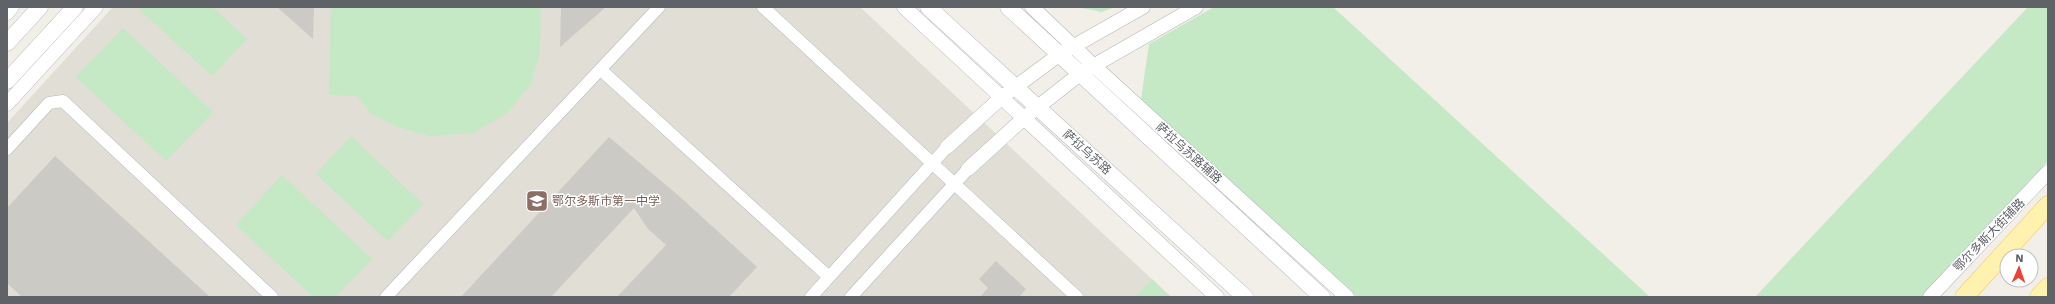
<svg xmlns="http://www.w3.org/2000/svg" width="2055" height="304" viewBox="0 0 2055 304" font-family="'Work Sans','Noto Sans SC',sans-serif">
  <rect width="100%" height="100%" fill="#f1efe8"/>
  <polygon fill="#e1ded6" points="113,7 860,7 1171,297 7,297 7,123"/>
  <g fill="#c5e8c5">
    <polygon points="141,7 212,7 247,39 212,76 139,9"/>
    <polygon points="331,7 541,7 540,53 530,86 506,114 473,133 430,136 397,127 372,114 357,96 329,95"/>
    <polygon points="1077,7 1115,7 1102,12"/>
    <polygon points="1214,7 1333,7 1650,297 1357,297 1140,106 1149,44"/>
    <polygon points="2028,7 2048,7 2048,161 1922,297 1755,297"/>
    <polygon points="123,28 213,112 166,161 76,77"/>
    <polygon points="351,136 423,204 388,241 316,174"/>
    <polygon points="282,175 372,259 336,297 313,297 236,225"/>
    <polygon points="1152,279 1171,297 1136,297"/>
  </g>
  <g fill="#cccac5">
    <polygon points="277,7 314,7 313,39"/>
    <polygon points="561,7 606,7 560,47"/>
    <polygon points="609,137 679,196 757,267 729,297 617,297 666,245 648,229 634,208 551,297 461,297"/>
    <polygon points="55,156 210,297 22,297 7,283 7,208"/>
    <polygon points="996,261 1026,289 1019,297 980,297 988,288 979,279"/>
  </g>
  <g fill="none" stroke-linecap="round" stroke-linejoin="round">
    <g stroke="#b5b8bc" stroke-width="13">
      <g id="minor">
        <polyline points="763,7 1077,297"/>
        <polyline points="601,70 829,277"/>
        <polyline points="7,149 49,103 63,101 272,297"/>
        <polyline points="386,297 659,7"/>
        <polyline points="811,297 947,147"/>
        <polyline points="851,297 968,169"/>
      </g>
    </g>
    <g stroke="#b5b8bc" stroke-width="15">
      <g id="tertiary">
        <polyline points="904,7 1217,297"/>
        <polyline points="1032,7 1093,65 1347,297"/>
        <polyline points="7,13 12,7"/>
        <polyline points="7,104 96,7"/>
        <polyline points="947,147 1002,97 1060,54 1143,7"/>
        <polyline points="968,169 1024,118 1081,73 1196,7"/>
        <polyline points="1930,297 2048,172"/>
      </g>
    </g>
    <g stroke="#b6babf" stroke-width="17">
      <g id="secondary">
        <polyline points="928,7 1245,297"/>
        <polyline points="1008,7 1322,297"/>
        <polyline points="7,43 40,7"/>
        <polyline points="7,81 75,7"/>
      </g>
    </g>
    <g stroke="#f2c960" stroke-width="19">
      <g id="primary">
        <polyline points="1964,297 2048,205"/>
        <polyline points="2039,297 2048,287"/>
      </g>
    </g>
    <use href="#minor" stroke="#fff" stroke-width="12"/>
    <use href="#tertiary" stroke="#fff" stroke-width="14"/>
    <use href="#secondary" stroke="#fff" stroke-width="16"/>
    <use href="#primary" stroke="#fff2af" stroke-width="18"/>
  </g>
  <defs>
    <g id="school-square" transform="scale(1.15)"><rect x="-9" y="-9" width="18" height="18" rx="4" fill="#8d6e63" stroke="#fff"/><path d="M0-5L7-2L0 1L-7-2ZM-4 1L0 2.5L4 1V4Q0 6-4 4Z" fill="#fff"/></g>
  </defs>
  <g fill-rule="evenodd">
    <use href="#school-square" x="537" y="201"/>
  </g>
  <g text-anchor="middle" stroke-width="3" stroke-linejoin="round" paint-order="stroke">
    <g font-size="12" fill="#5f6368" stroke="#fff">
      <text transform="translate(1087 152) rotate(42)" y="4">萨拉乌苏路</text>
      <text transform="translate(1189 153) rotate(42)" y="4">萨拉乌苏路辅路</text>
      <text transform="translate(1989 235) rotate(-46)" y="4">鄂尔多斯大街辅路</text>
    </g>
    <g font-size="12" fill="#785e54" stroke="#fff" text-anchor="start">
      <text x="552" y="205">鄂尔多斯市第一中学</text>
    </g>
  </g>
  <rect width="2055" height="304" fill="none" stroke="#5f6368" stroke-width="16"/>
  <g transform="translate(2019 268) rotate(2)"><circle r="19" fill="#ffffff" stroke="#bfc1c3"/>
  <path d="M0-3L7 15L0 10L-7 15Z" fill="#ea4335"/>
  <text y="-6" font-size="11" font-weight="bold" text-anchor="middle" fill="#5f6368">N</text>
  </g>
</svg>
